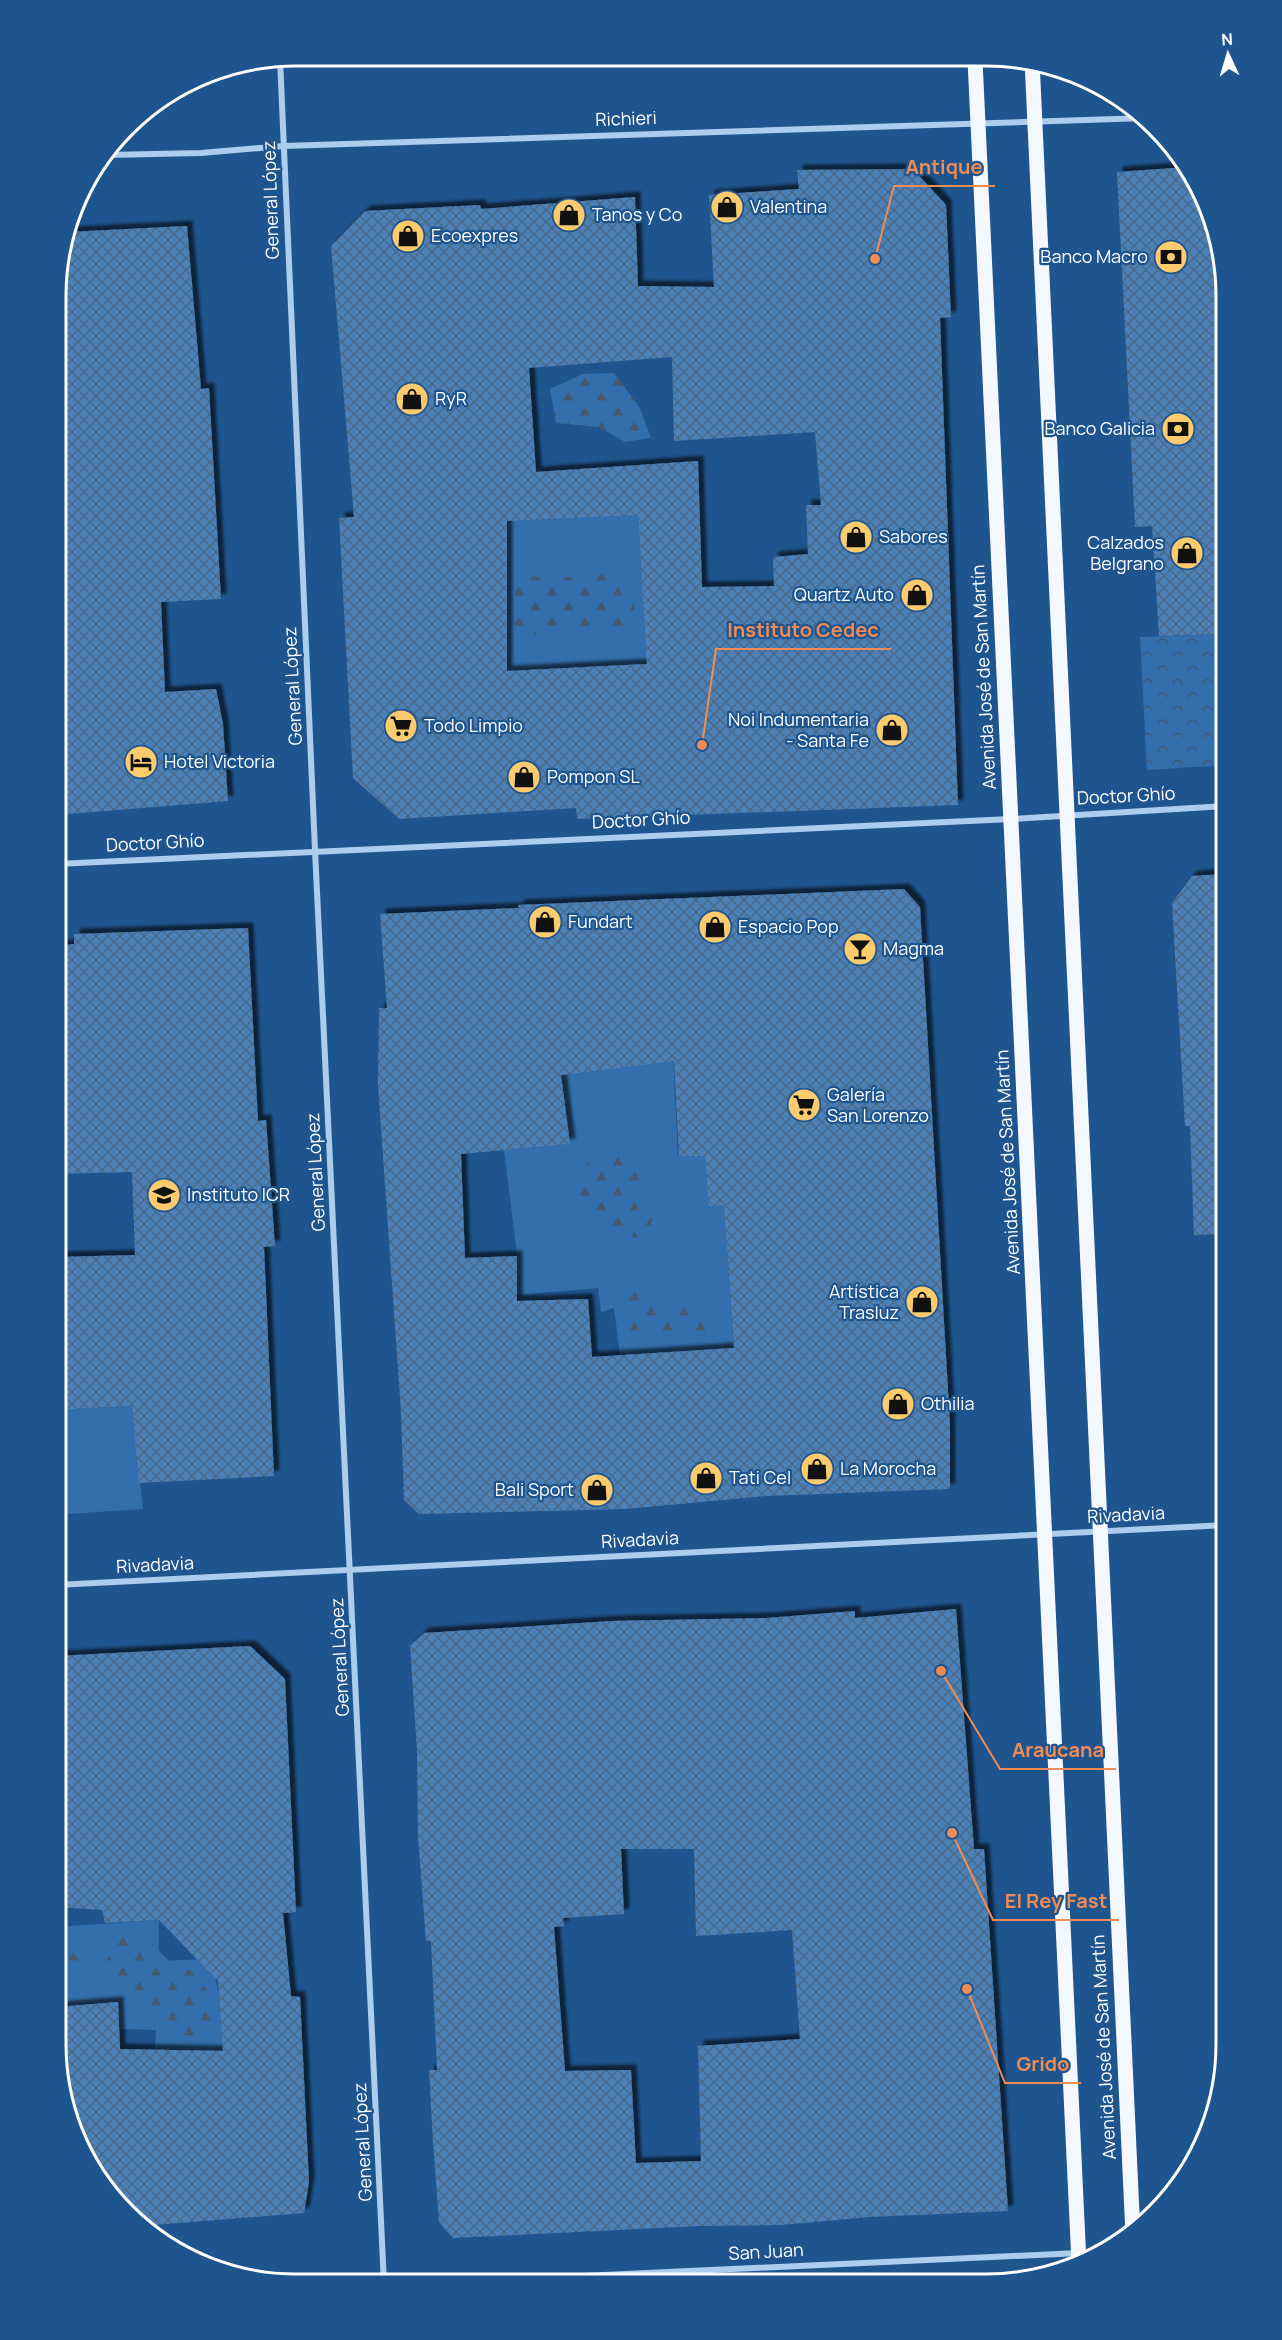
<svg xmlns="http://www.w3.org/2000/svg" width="1282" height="2340" viewBox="0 0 1282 2340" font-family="Manrope,sans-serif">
  <defs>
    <pattern id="forest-firs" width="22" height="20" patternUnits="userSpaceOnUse" patternTransform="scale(1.5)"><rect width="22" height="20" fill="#326fac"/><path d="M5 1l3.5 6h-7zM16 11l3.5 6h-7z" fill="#425a72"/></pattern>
    <pattern id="park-crowns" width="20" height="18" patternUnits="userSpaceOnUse" patternTransform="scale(1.5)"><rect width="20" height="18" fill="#326fac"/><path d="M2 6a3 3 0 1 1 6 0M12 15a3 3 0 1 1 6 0" fill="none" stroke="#425a72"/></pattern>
    <pattern id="building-cross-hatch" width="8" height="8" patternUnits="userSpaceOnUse" patternTransform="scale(1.5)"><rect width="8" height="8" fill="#4b81b8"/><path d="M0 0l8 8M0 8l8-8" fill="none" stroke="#4b6987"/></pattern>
    <filter id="shadow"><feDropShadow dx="5.5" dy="-5.5" stdDeviation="1.5" flood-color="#0009"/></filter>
  </defs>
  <rect width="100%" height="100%" fill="#1f558e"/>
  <g fill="#326fac">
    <polygon points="638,515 649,680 599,667 499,671 503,520"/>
    <polygon points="673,1054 678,1156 705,1156 789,1199 794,1236 727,1245 735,1368 677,1352 620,1356 614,1308 601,1312 598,1288 517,1295 517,1255 504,1150 570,1144 565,1107 552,1108 550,1076"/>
    <polygon points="132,1406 143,1509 68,1514 58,1410"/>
    <polygon points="159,1920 158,1961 211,1959 219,1995 226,2081 186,2050 155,2049 156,2030 119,2029 117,2002 56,2007 56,1927"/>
  </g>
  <g fill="url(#forest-firs)">
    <polygon points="614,373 640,408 651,438 625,442 599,427 556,423 550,389 583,374"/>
    <polygon points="610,568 628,577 633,590 635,614 625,626 598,628 567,625 536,635 507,623 513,576 596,578"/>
    <polygon points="604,1151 632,1156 652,1220 646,1239 617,1234 569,1186 588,1163"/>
    <polygon points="632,1284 653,1292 673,1308 690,1303 706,1330 695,1338 633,1333 610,1292"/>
    <path d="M148,1932V1940L169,1961L195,1973L209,1993L213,2039L198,2047C169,2030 144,2008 115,1990L107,1960L122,1936Z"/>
    <polygon points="69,1937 89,1949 85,1967 67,1980 56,1981 56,1939"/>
  </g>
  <polygon fill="url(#park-crowns)" points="1226,634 1226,765 1147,770 1140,637"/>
  <g fill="url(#building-cross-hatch)" fill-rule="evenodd" filter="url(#shadow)">
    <polygon points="1188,167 1214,218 1227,296 1226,634 1159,636 1152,526 1135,527 1117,172"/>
    <path d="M913,169L946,205L951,317L940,318L958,805L577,819L576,808L399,819L353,778L339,518L354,517L331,246L365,211L480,205L481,209L635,197L638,286L714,287L709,195L799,189L797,170ZM672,357L674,441L815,432L821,505H806L808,554L773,557L774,586L702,587L698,461L536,472L529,368ZM638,515L647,664L507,671V521Z"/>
    <polygon points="187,226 201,389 209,388 221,599 161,602 165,692 216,689 223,724 228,801 57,815 58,265 68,232"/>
    <polygon points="1226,874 1226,1234 1194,1235 1190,1126 1185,1126 1172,903 1192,876"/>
    <path d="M904,889L920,907L950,1425V1489L766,1496L626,1509L419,1514L404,1500L401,1412L378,1085L379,1008H387L380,914L519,908L518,905ZM674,1061L679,1156H705L709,1206L724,1205L734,1348L592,1357L588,1299L517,1301V1256L465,1258L461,1154L570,1144L561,1075Z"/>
    <polygon points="248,928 258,1121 266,1120 275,1246 264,1247 274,1476 139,1483 132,1406 56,1410 56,1333 62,1333 58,1257 135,1255 132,1172 56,1174 57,946 74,944 74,934"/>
    <path d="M956,1609L974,1849H984L1008,2211L870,2217L781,2225L699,2226L453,2238L439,2222L433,2142L429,2070H437L431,1941H426L418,1837L417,1751L410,1646L424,1633L611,1621L766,1618L855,1611V1618ZM621,1849H694L696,1936L792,1930L800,2039L698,2046L701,2161L636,2163L631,2070L565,2071L554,1927L564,1926L563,1918L624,1914Z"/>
    <polygon points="250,1646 285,1679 296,1912 283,1913 291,1996 300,1997 309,2182 304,2213 141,2226 105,2190 68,2122 56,2044 56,2007 118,2002 120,2049 223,2051 218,1981 159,1920 105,1923 102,1910 56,1907 56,1656"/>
  </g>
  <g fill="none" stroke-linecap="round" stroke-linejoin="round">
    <g stroke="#adcded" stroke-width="6">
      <polyline points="280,59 315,850 384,2283"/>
      <polyline points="107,155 201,153 284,146 1147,118"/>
      <polyline points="57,864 1011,819 1226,806"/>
      <polyline points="56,1585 1226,1525"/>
      <polyline points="432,2283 1101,2252"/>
    </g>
    <g stroke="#f3f8ff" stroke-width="15">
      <polyline points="975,60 1079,2263"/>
      <polyline points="1032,60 1133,2235"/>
    </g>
  </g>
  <defs>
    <g id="shop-disc" transform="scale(1.725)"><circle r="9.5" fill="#fbcb6d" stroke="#1f558e"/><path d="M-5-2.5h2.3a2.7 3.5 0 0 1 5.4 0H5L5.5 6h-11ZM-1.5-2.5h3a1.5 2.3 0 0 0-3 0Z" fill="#111"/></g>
    <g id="bank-disc" transform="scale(1.725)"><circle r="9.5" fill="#fbcb6d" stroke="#1f558e"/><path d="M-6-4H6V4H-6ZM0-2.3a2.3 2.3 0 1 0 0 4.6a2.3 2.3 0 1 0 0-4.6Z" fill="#111"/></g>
    <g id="supermarket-disc" transform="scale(1.725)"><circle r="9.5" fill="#fbcb6d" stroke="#1f558e"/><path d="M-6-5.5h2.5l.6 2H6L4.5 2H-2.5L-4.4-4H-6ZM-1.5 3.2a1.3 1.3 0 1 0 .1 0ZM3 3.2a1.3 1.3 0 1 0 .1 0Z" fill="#111"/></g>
    <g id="hotel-disc" transform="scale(1.725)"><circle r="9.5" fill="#fbcb6d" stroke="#1f558e"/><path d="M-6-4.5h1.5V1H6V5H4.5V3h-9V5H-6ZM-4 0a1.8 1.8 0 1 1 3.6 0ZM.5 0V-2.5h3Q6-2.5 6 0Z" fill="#111"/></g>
    <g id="bar-disc" transform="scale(1.725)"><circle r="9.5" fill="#fbcb6d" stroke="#1f558e"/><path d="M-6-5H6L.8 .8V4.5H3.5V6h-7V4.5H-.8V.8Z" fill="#111"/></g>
    <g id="school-disc" transform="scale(1.725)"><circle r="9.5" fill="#fbcb6d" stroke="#1f558e"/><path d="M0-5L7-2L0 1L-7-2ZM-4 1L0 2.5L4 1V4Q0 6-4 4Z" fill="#111"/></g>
  </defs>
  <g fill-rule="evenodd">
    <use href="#shop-disc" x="727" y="207"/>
    <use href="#shop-disc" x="569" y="215"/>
    <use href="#shop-disc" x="408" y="236"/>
    <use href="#bank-disc" x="1171" y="257"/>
    <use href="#shop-disc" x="412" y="399"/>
    <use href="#bank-disc" x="1178" y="429"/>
    <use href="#shop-disc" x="856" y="537"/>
    <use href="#shop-disc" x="1187" y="553"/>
    <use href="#shop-disc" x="917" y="595"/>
    <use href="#supermarket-disc" x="401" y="726"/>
    <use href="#shop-disc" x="892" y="730"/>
    <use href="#hotel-disc" x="141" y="762"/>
    <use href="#shop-disc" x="524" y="777"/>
    <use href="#shop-disc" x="545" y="922"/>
    <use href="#shop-disc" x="715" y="927"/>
    <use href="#bar-disc" x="860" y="949"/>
    <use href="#supermarket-disc" x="804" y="1105"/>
    <use href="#school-disc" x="164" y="1195"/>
    <use href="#shop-disc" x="922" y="1302"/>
    <use href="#shop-disc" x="898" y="1404"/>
    <use href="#shop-disc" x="817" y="1469"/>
    <use href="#shop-disc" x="706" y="1478"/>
    <use href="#shop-disc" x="597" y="1490"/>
  </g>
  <g text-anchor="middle" stroke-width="4.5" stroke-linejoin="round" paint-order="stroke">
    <g font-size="18" fill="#fff" stroke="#1f558e">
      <text transform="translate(626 119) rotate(-2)" y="6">Richieri</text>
      <text transform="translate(271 200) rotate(-92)" y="6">General López</text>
      <text transform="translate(984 677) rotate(-93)" y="6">Avenida José de San Martín</text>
      <text transform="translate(293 686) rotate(-93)" y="6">General López</text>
      <text transform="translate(1126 796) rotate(-3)" y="6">Doctor Ghío</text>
      <text transform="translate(641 820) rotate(-3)" y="6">Doctor Ghío</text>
      <text transform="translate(155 843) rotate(-3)" y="6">Doctor Ghío</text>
      <text transform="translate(1008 1162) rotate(-93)" y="6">Avenida José de San Martín</text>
      <text transform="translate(316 1172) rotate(-93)" y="6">General López</text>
      <text transform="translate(1126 1515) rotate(-3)" y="6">Rivadavia</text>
      <text transform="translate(640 1540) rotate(-3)" y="6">Rivadavia</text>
      <text transform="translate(155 1565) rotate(-3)" y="6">Rivadavia</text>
      <text transform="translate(340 1657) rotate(-93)" y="6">General López</text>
      <text transform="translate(1104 2047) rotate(-93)" y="6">Avenida José de San Martín</text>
      <text transform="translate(363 2142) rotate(-93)" y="6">General López</text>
      <text transform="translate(766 2252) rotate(-3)" y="6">San Juan</text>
    </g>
    <g font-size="18" fill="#fff" stroke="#1f558e" text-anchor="start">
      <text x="750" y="213">Valentina</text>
      <text x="592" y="221">Tanos y Co</text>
      <text x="431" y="242">Ecoexpres</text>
      <text x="1148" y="263" text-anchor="end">Banco Macro</text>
      <text x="435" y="405">RyR</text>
      <text x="1155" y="435" text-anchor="end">Banco Galicia</text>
      <text x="879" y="543">Sabores</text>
      <text x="1164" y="549" text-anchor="end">Calzados<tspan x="1164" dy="21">Belgrano</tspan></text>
      <text x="894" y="601" text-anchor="end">Quartz Auto</text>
      <text x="869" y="726" text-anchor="end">Noi Indumentaria<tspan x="869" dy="21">- Santa Fe</tspan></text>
      <text x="424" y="732">Todo Limpio</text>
      <text x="164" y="768">Hotel Victoria</text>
      <text x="547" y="783">Pompon SL</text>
      <text x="568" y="928">Fundart</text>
      <text x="738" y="933">Espacio Pop</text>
      <text x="883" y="955">Magma</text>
      <text x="827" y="1101">Galería<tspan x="827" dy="21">San Lorenzo</tspan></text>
      <text x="187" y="1201">Instituto ICR</text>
      <text x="899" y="1298" text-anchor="end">Artística<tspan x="899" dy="21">Trasluz</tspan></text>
      <text x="921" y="1410">Othilia</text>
      <text x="840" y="1475">La Morocha</text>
      <text x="729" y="1484">Tati Cel</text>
      <text x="574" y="1496" text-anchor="end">Bali Sport</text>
    </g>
  </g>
  <path d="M0 0H1282V2340H0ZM296 66H986A230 230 0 0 1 1216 296V2044A230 230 0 0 1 986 2274H296A230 230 0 0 1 66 2044V296A230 230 0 0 1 296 66Z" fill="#1f558e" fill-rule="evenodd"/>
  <path fill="none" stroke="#fff" stroke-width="3" d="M296 66H986A230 230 0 0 1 1216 296V2044A230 230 0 0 1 986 2274H296A230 230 0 0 1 66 2044V296A230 230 0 0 1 296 66Z"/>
  <path fill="none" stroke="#ef8b55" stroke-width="2" d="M875 259L894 186H995M702 745L716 649H891M941 1671L1000 1769H1116M952 1833L993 1920H1119M967 1989L1005 2083H1081"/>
  <g fill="#ef8b55" stroke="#1f558e" stroke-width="2">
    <circle cx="875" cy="259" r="6"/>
    <circle cx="702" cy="745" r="6"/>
    <circle cx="941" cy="1671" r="6"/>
    <circle cx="952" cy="1833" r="6"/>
    <circle cx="967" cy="1989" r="6"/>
  </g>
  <g font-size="20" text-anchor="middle" font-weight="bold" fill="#ef8b55" stroke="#1f558e" stroke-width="4.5" stroke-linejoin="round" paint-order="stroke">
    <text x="944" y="174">Antique</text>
    <text x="803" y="637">Instituto Cedec</text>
    <text x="1058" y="1757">Araucana</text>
    <text x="1056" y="1908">El Rey Fast</text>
    <text x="1043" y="2071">Grido</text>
  </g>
  <g transform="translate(1228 54) rotate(356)" stroke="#1f558e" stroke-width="4.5" paint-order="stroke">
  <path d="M0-4.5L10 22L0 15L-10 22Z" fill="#ffffff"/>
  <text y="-9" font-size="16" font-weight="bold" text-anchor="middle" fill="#ffffff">N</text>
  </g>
</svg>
